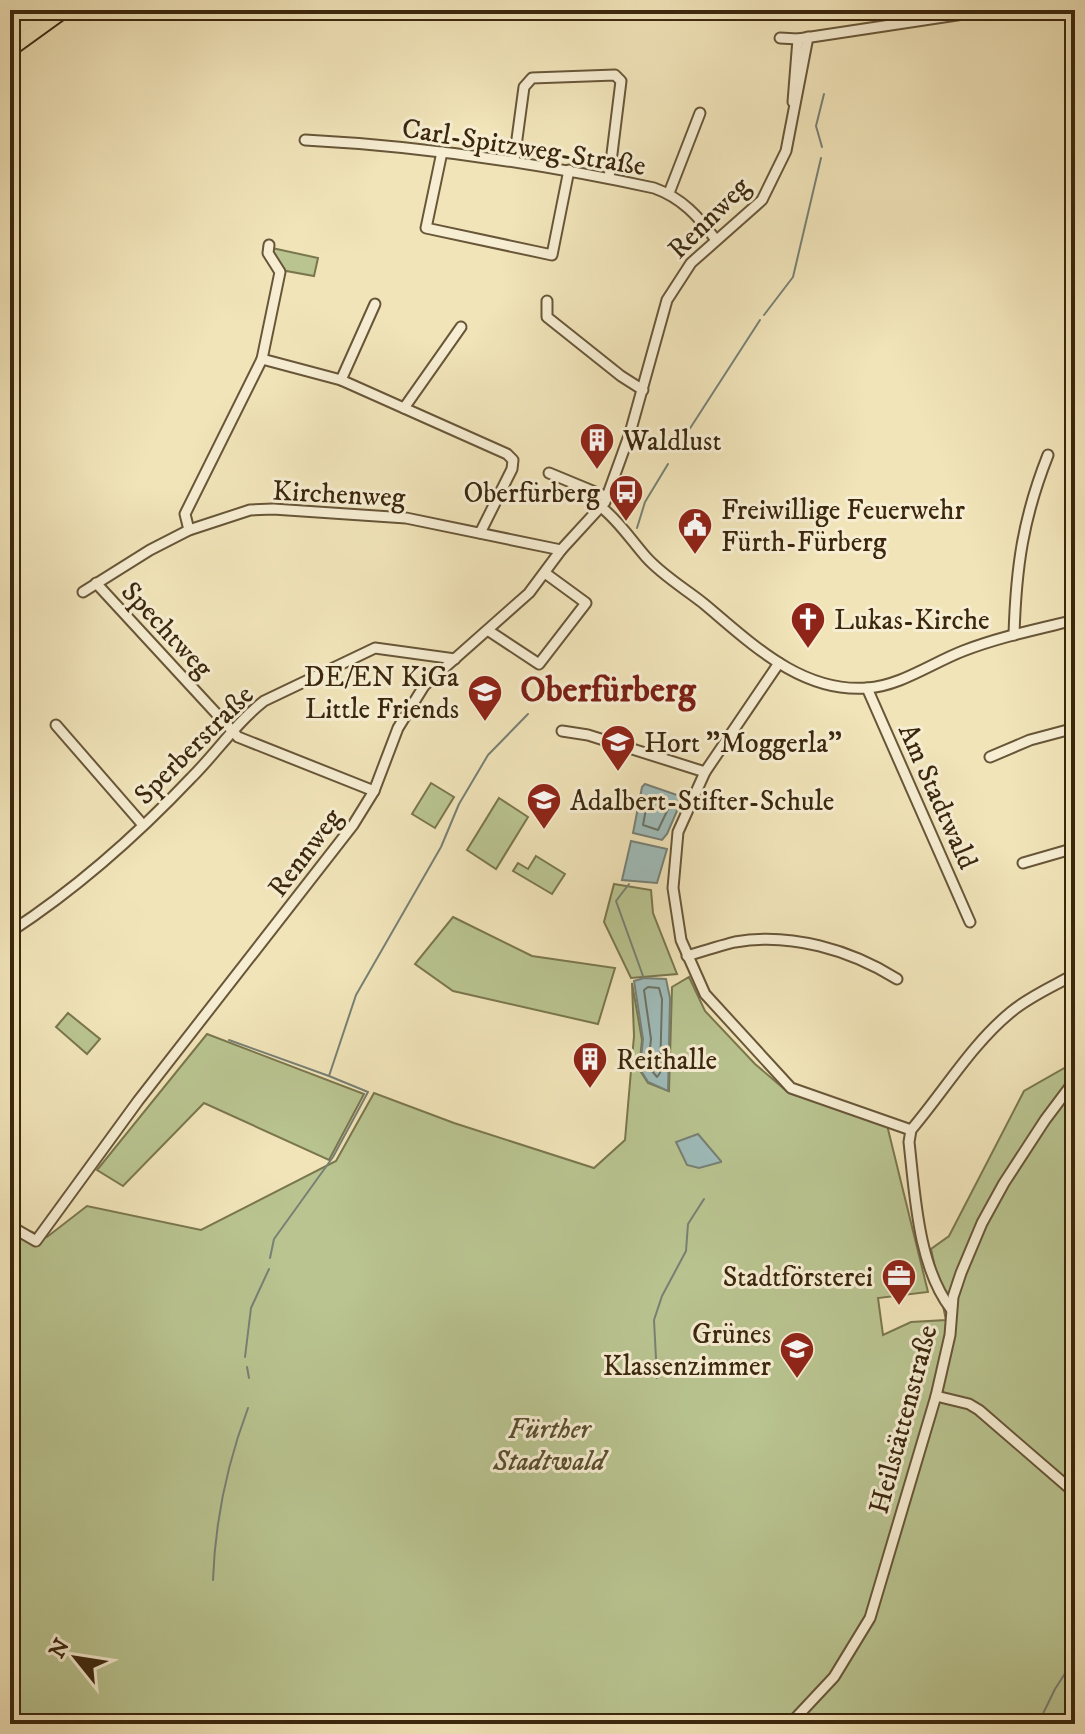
<svg xmlns="http://www.w3.org/2000/svg" width="1085" height="1734" viewBox="0 0 1085 1734" font-family="'IM FELL DW Pica',serif">
  <rect width="100%" height="100%" fill="#f1e4b9"/>
  <filter id="stains"><feTurbulence type="fractalNoise" baseFrequency=".0025" numOctaves="4"/><feColorMatrix values="0 0 0 0 .2 0 0 0 0 .09 0 0 0 0 .02 0 0 0 .5 -.17"/></filter>
  <radialGradient id="worn" r=".72"><stop offset=".6" stop-color="#630" stop-opacity="0"/><stop offset="1" stop-color="#630" stop-opacity=".3"/></radialGradient>
  <g fill="#b9c490" stroke="#7a764e" stroke-width="2">
    <polygon points="272,248 318,258 314,276 281,270 272,254"/>
    <polygon points="431,783 454,797 435,828 412,814"/>
    <polygon points="499,798 528,817 496,869 467,850"/>
    <polygon points="536,856 565,874 552,894 513,871 518,863 528,869"/>
    <polygon points="614,884 651,890 653,913 677,974 631,978 604,922"/>
    <polygon points="453,917 532,956 615,968 598,1024 453,991 415,964"/>
    <polygon points="689,977 705,1011 755,1064 789,1093 887,1125 928,1292 878,1298 883,1335 911,1322 946,1320 931,1249 949,1236 1024,1091 1075,1062 1075,1724 10,1724 10,1225 47,1237 87,1206 201,1230 336,1161 374,1093 454,1123 594,1168 625,1140 634,1036 632,983 642,1040 639,1069 648,1083 669,1091 672,987"/>
    <polygon points="68,1013 100,1039 87,1054 56,1027"/>
    <polygon points="207,1034 364,1094 329,1160 204,1103 123,1186 97,1170"/>
  </g>
  <g fill="#9fbcba" stroke="#778075" stroke-width="2">
    <polygon points="645,784 683,797 667,834 662,840 633,833 642,787"/>
    <polygon points="631,841 667,849 657,883 622,880"/>
    <polygon points="644,978 666,979 670,998 668,1091 648,1082 640,1069 643,1039 634,981"/>
    <polygon points="698,1134 721,1161 721,1162 699,1168 687,1165 676,1142"/>
  </g>
  <g fill="none" stroke-linecap="round" stroke-linejoin="round">
    <g stroke="#6d7264" stroke-width="2">
      <polygon points="653,795 671,803 658,830 643,825 648,798"/>
      <polygon points="648,987 659,988 662,999 660,1073 657,1077 648,1066 651,1039 644,990"/>
    </g>
    <g stroke="#778075" stroke-width="2">
      <polyline points="822,147 816,126 824,94"/>
      <polyline points="764,315 793,277 821,158"/>
      <polyline points="687,433 760,320"/>
      <polyline points="637,528 645,502 668,464"/>
      <polyline points="629,884 616,901 643,976"/>
      <polyline points="229,1040 329,1076"/>
      <polyline points="270,1258 274,1239 333,1157 368,1092 329,1076 356,995 441,847 459,804 488,755 528,714"/>
      <polyline points="245,1357 251,1308 269,1269"/>
      <polyline points="247,1367 249,1378"/>
      <polyline points="657,1378 654,1320 662,1296 686,1251 688,1224 704,1199"/>
      <path d="M213,1580C215,1521 227,1464 248,1408"/>
      <polyline points="1038,1724 1055,1689 1075,1658"/>
    </g>
    <g stroke="#685638" stroke-width="13">
      <g id="minor">
        <polyline points="780,38 798,39 990,10"/>
        <polyline points="793,102 798,39"/>
        <path d="M305,140C422,146 538,163 654,188C682,198 698,216 716,240"/>
        <polyline points="442,152 426,228 552,255 569,170"/>
        <polyline points="514,161 524,87 532,78 615,75 621,81 609,178"/>
        <polyline points="669,193 700,113"/>
        <polyline points="547,301 547,317 621,376 643,390"/>
        <polyline points="262,359 341,380 507,454 513,460 512,469 480,533"/>
        <polyline points="341,380 375,304"/>
        <polyline points="404,408 461,327"/>
        <polyline points="549,473 607,497"/>
        <path d="M601,507C619,521 631,540 646,557C662,575 684,588 703,603C750,642 800,693 867,688C900,686 932,663 963,651C999,637 1038,629 1075,620"/>
        <polyline points="189,530 185,514 262,359 280,272 268,253 269,245"/>
        <polyline points="96,583 238,737 374,791"/>
        <polyline points="83,592 150,550 189,530 250,510 273,509 406,518 561,550"/>
        <polyline points="489,631 539,664 586,603 545,573"/>
        <path d="M1014,635C1016,567 1023,518 1048,455"/>
        <polyline points="779,663 705,772 678,832 673,888 681,940 705,994 791,1088 911,1130"/>
        <polyline points="867,688 970,922"/>
        <polyline points="56,725 143,825"/>
        <polyline points="562,731 588,735 705,772"/>
        <polyline points="990,757 1030,740 1075,728"/>
        <polyline points="1023,863 1075,848"/>
        <path d="M10,932C76,889 138,834 192,777C217,752 236,723 264,701L375,648L455,659"/>
        <path d="M687,956C703,951 719,946 735,942C790,932 851,950 897,979"/>
        <polyline points="10,1226 36,1241 138,1101 353,825 374,791 398,728 424,686 529,593 561,550 605,502 630,433 667,300 691,263 762,200 786,151 808,37"/>
        <path d="M951,1309C918,1266 915,1195 909,1142L911,1130C945,1090 971,1045 1011,1012C1030,996 1054,986 1075,974"/>
        <polyline points="936,1396 969,1404 979,1410 1075,1493"/>
        <polyline points="790,1724 834,1677 870,1618 936,1396 950,1335 953,1297 961,1273 982,1223 1004,1183 1045,1120 1075,1080"/>
      </g>
    </g>
    <g stroke="#3b270d" stroke-width="18">
      <g id="highway">
        <polyline points="10,32 41,10"/>
        <polyline points="10,49 64,10"/>
      </g>
    </g>
    <use href="#minor" stroke="#f6edd2" stroke-width="9"/>
    <use href="#highway" stroke="#f1e4b9" stroke-width="14"/>
  </g>
  <defs>
    <g id="building-pin" transform="scale(1.8)"><path d="M0 17L-7.5 6A9.5 9.5 0 1 1 7.5 6Z" fill="#8f2418" stroke="#f6edd2"/><path d="M-4-6H4V6H1V3H-1V6H-4ZM-2.5-4.3h1.7v1.8h-1.7ZM.8-4.3h1.7v1.8H.8ZM-2.5-1h1.7V.8h-1.7ZM.8-1h1.7V.8H.8Z" fill="#fff"/></g>
    <g id="bus-pin" transform="scale(1.8)"><path d="M0 17L-7.5 6A9.5 9.5 0 1 1 7.5 6Z" fill="#8f2418" stroke="#f6edd2"/><path d="M-5-6H5V4H4V6H2V4H-2V6H-4V4H-5ZM-3.5-4V0h7V-4ZM-3.5 1.2v1.5H-2V1.2ZM2 1.2v1.5H3.5V1.2Z" fill="#fff"/></g>
    <g id="civic-pin" transform="scale(1.8)"><path d="M0 17L-7.5 6A9.5 9.5 0 1 1 7.5 6Z" fill="#8f2418" stroke="#f6edd2"/><path d="M-.6-6.5H3V-4.5H.6V-3L4-1V1h2V6H-6V1h2V-1L-.6-3ZM-1.2 2.5V6h2.4V2.5Z" fill="#fff"/></g>
    <g id="church-pin" transform="scale(1.8)"><path d="M0 17L-7.5 6A9.5 9.5 0 1 1 7.5 6Z" fill="#8f2418" stroke="#f6edd2"/><path d="M-1.2-6h2.4v3.5h3.3v2.4h-3.3V6h-2.4V-.1h-3.3v-2.4h3.3Z" fill="#fff"/></g>
    <g id="school-pin" transform="scale(1.8)"><path d="M0 17L-7.5 6A9.5 9.5 0 1 1 7.5 6Z" fill="#8f2418" stroke="#f6edd2"/><path d="M0-5L7-2L0 1L-7-2ZM-4 1L0 2.5L4 1V4Q0 6-4 4Z" fill="#fff"/></g>
    <g id="office-pin" transform="scale(1.8)"><path d="M0 17L-7.5 6A9.5 9.5 0 1 1 7.5 6Z" fill="#8f2418" stroke="#f6edd2"/><path d="M-6-3h4V-5.5h4V-3h4V5H-6ZM-1-4.5V-3h2v-1.5ZM-6 0V1H6V0Z" fill="#fff"/></g>
  </defs>
  <g fill-rule="evenodd">
    <use href="#building-pin" x="597" y="440"/>
    <use href="#bus-pin" x="626" y="492"/>
    <use href="#civic-pin" x="695" y="525"/>
    <use href="#church-pin" x="808" y="619"/>
    <use href="#school-pin" x="485" y="692"/>
    <use href="#school-pin" x="618" y="742"/>
    <use href="#school-pin" x="544" y="800"/>
    <use href="#building-pin" x="590" y="1059"/>
    <use href="#office-pin" x="899" y="1276"/>
    <use href="#school-pin" x="797" y="1349"/>
  </g>
  <g text-anchor="middle" stroke-width="6" stroke-linejoin="round" paint-order="stroke">
    <g font-size="28" fill="#3b270d" stroke="#f6edd2">
      <text transform="translate(524 146) rotate(9)" y="10">Carl-Spitzweg-Straße</text>
      <text transform="translate(708 217) rotate(-45)" y="10">Rennweg</text>
      <text transform="translate(339 493) rotate(3)" y="10">Kirchenweg</text>
      <text transform="translate(168 629) rotate(47)" y="10">Spechtweg</text>
      <text transform="translate(193 744) rotate(-45)" y="10">Sperberstraße</text>
      <text transform="translate(939 796) rotate(66)" y="10">Am Stadtwald</text>
      <text transform="translate(304 852) rotate(-53)" y="10">Rennweg</text>
      <text transform="translate(902 1419) rotate(-75)" y="10">Heilstättenstraße</text>
    </g>
    <g font-size="28" fill="#3b270d" stroke="#f6edd2" text-anchor="start">
      <text x="623" y="450">Waldlust</text>
      <text x="600" y="502" text-anchor="end">Oberfürberg</text>
      <text x="721" y="519">Freiwillige Feuerwehr<tspan x="721" dy="32">Fürth-Fürberg</tspan></text>
      <text x="834" y="629">Lukas-Kirche</text>
      <text x="459" y="686" text-anchor="end">DE/EN KiGa<tspan x="459" dy="32">Little Friends</tspan></text>
      <text x="644" y="752">Hort "Moggerla"</text>
      <text x="570" y="810">Adalbert-Stifter-Schule</text>
      <text x="616" y="1069">Reithalle</text>
      <text x="873" y="1286" text-anchor="end">Stadtförsterei</text>
      <text x="771" y="1343" text-anchor="end">Grünes<tspan x="771" dy="32">Klassenzimmer</tspan></text>
    </g>
    <g font-size="28" font-style="italic" fill="#5a4e2e" stroke="#f6edd2">
      <text x="549" y="1438">Fürther<tspan x="549" dy="32">Stadtwald</tspan></text>
    </g>
    <g font-size="36" font-weight="bold" fill="#7a1f14" stroke="#f6edd2">
      <text x="608" y="701">Oberfürberg</text>
    </g>
  </g>
  <rect width="1085" height="1734" fill="none" stroke="#f1e4b9" stroke-width="40"/>
  <rect x="12" y="12" width="1061" height="1710" fill="none" stroke="#3b270d" stroke-width="4"/>
  <rect x="20" y="20" width="1045" height="1694" fill="none" stroke="#3b270d" stroke-width="2"/>
  <g transform="translate(76 1658) rotate(300)" stroke="#f6edd2" stroke-width="6" paint-order="stroke">
  <path d="M0-6L14 30L0 20L-14 30Z" fill="#3b270d"/>
  <text y="-12" font-size="22" font-weight="bold" text-anchor="middle" fill="#3b270d">N</text>
  </g>
  <rect width="100%" height="100%" filter="url(#stains)"/>
  <rect width="100%" height="100%" fill="url(#worn)"/>
</svg>
